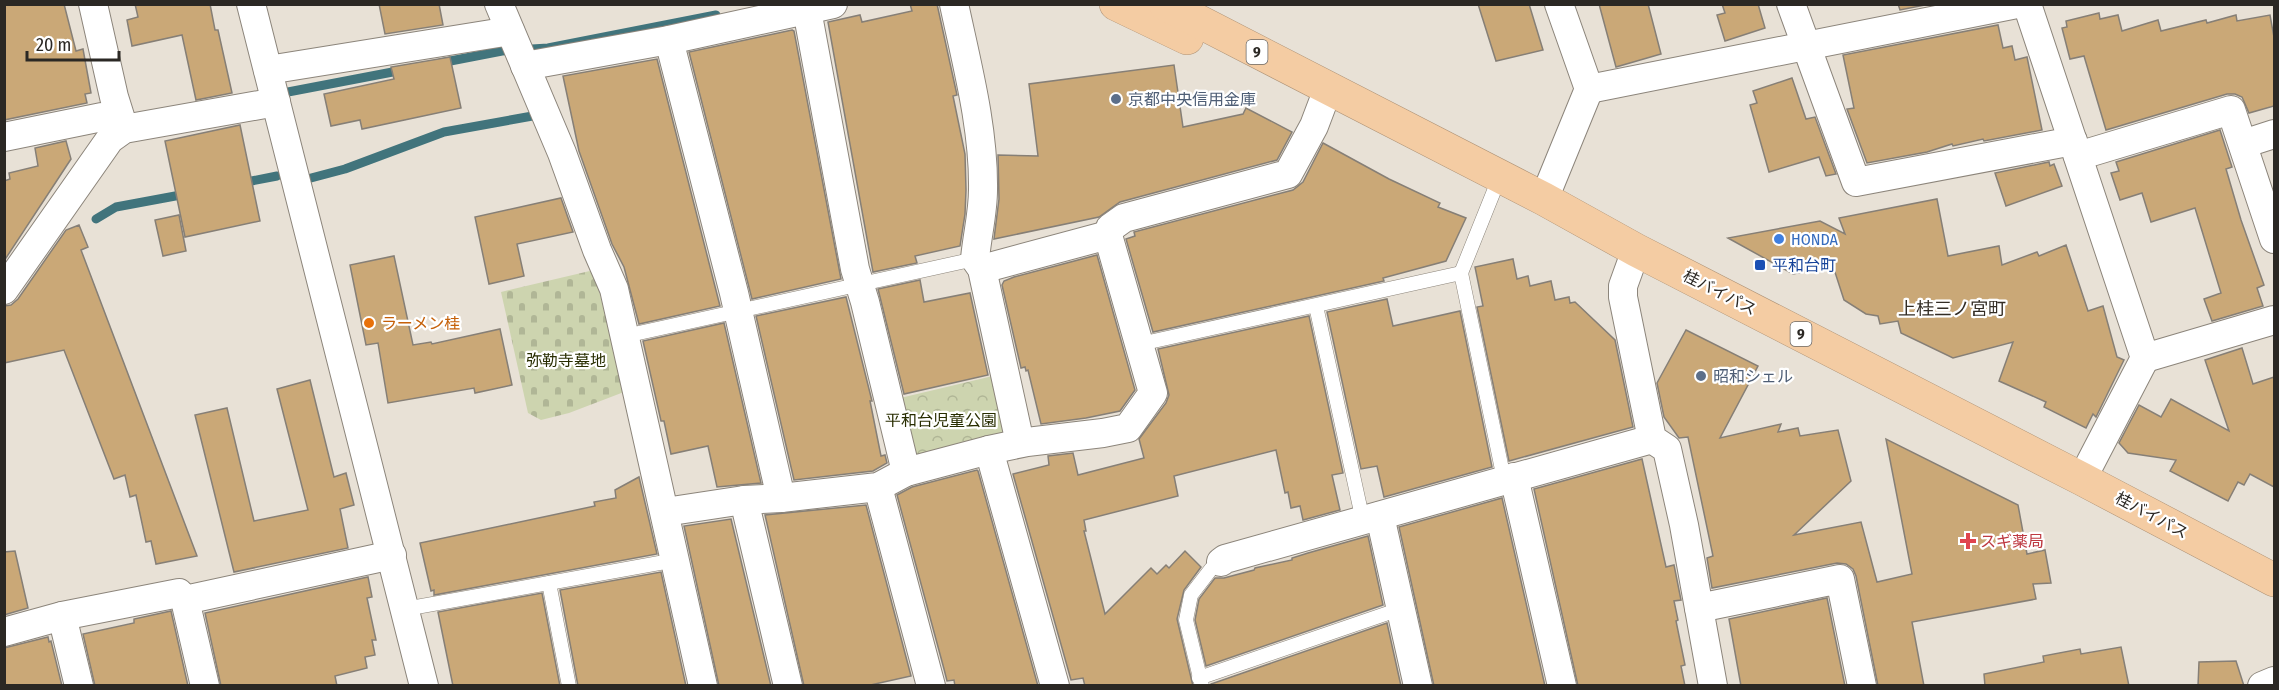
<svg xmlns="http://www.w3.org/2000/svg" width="2279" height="690" viewBox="0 0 2279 690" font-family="'Fira Sans Condensed','Noto Sans JP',sans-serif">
  <defs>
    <pattern id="forest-crowns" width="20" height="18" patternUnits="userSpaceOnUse" patternTransform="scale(1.5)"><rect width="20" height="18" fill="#cdd4af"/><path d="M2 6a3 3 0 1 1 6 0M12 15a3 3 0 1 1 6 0" fill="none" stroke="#b0b696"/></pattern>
    <pattern id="cemetery-stones" width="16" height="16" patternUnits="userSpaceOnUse" patternTransform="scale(1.5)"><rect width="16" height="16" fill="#cdd4af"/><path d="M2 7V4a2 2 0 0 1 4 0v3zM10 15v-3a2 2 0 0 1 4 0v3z" fill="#b0b696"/></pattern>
  </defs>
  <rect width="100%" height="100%" fill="#e8e1d6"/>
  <polygon fill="url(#forest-crowns)" points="997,375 1007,426 1000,437 919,458 909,452 896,399"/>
  <polygon fill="url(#cemetery-stones)" points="594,270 624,392 569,413 541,420 528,413 501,292"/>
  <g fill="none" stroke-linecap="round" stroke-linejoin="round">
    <g stroke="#41747c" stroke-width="9">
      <polyline points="440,63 502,51 548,48 716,15"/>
      <polyline points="288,92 403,70"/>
      <polyline points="311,178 345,169 444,132 538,115"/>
      <polyline points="241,183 277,176"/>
      <polyline points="96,219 116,207 186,194"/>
    </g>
  </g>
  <g fill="#caa877" stroke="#867f76" stroke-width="1.5">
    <polygon points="4,4 64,4 76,51 83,49 91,93 85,94 87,103 4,120"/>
    <polygon points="135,4 210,4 215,30 218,30 232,93 196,100 182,35 132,46 127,20 138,17"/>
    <polygon points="379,4 439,4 443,25 385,34"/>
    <polygon points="910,4 937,4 957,95 953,96 965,154 966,190 965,214 960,246 915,256 917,263 873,272 828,22 860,15 862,22 912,11"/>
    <polygon points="1478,4 1529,4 1543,50 1496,61"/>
    <polygon points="1599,4 1648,4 1661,54 1616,67"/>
    <polygon points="1722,4 1758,4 1765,28 1725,41 1717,15 1725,13"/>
    <polygon points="1898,4 1930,4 1900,10"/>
    <polygon points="2099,13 2100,19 2118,15 2122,31 2158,20 2161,31 2206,20 2207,23 2236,15 2237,21 2270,15 2274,37 2274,106 2249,113 2242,97 2235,94 2227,94 2106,130 2084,56 2070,59 2062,28 2067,27 2066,21"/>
    <polygon points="1998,25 2003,48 2012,46 2015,60 2027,57 2042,130 1984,141 1983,139 1953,146 1952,144 1927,152 1867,163 1847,109 1854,108 1843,55"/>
    <polygon points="792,30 794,31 841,279 752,299 689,52"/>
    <polygon points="450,57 461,108 362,129 360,120 331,126 324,94 394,79 391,67"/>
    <polygon points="657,59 720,306 639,324 624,267 612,244 579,151 563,76"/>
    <polygon points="1174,65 1183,127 1243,114 1246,108 1292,132 1277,160 1120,202 1099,217 994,239 999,199 998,155 1038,156 1029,84"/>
    <polygon points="1792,78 1806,119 1815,117 1836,174 1826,176 1819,157 1769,172 1750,105 1757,103 1753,91"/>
    <polygon points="240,125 260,221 185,237 165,141"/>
    <polygon points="2220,130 2232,167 2226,169 2241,220 2264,285 2257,288 2263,306 2212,321 2204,299 2221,293 2195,208 2151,222 2142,193 2120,200 2111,173 2119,171 2116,162"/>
    <polygon points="66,141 71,159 4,261 4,181 10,179 9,173 38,166 35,148"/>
    <polygon points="1323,143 1389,179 1440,203 1438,207 1466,218 1446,261 1383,278 1384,281 1153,332 1126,239 1135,236 1134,232 1293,190 1303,182"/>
    <polygon points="2049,162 2050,166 2054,164 2062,186 2006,206 1995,173"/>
    <polygon points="561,198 573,232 517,244 524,276 489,284 475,217"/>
    <polygon points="1937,199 1948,256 1999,246 2002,265 2037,252 2039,256 2066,245 2088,311 2103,306 2117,357 2124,360 2096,417 2093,414 2086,428 2044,407 2046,402 1999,381 2013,342 1953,358 1901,333 1898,321 1880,324 1878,316 1866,314 1844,300 1833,266 1793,274 1728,238 1820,221 1845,234 1839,218"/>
    <polygon points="179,215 186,251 163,256 155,220"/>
    <polygon points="79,225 88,247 81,250 197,556 156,564 151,541 146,542 136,495 130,497 125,475 114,479 64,350 4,363 4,306 11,305 18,299 66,230"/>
    <polygon points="1097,255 1135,390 1120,411 1086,418 1041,424 1028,370 1026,371 1025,367 1021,368 1002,285 1004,281 1014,277"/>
    <polygon points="394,256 413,345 431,342 432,344 500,329 512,385 475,393 474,388 388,403 378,343 366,345 350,265"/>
    <polygon points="1513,259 1517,279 1528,276 1530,286 1551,281 1555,300 1569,297 1570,303 1575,302 1615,340 1633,427 1509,461 1477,307 1483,306 1475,267"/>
    <polygon points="920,280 924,302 970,293 988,375 904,394 878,289"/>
    <polygon points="846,297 872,401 870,401 881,456 885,455 887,463 873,471 794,480 756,316"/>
    <polygon points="1387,299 1393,326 1460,311 1492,467 1384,497 1377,466 1361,469 1327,312"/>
    <polygon points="1309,316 1343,473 1332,475 1340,510 1303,520 1300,506 1291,508 1288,492 1285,493 1276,450 1174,476 1178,496 1084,520 1086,531 1084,531 1105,614 1151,568 1157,574 1166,565 1169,568 1185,551 1201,567 1184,590 1177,619 1193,686 1085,686 1083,678 1071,680 1013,474 1049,465 1048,456 1073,453 1078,475 1144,458 1139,439 1166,403 1169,395 1158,349"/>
    <polygon points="724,323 761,483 717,487 708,446 671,454 664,421 661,421 643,341"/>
    <polygon points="1686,330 1758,366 1720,438 1781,424 1778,432 1798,428 1800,436 1838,430 1851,481 1794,535 1861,522 1877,582 1912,574 1886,439 2018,505 2027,554 2045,550 2051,583 2033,584 2036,599 1912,622 1924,686 1878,686 1856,576 1853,569 1846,564 1837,563 1712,588 1707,558 1713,556 1688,437 1679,438 1664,417 1657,383"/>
    <polygon points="2242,348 2253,384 2274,377 2274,487 2250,474 2244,485 2238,482 2228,501 2170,471 2176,460 2128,453 2119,443 2139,405 2161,417 2171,399 2229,431 2205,360"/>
    <polygon points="310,380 334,477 346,473 354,505 340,509 348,548 234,572 195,415 227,408 254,521 308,510 277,389"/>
    <polygon points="1642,459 1666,567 1674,565 1681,600 1674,601 1678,620 1676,621 1685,665 1681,666 1685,686 1578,686 1534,489"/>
    <polygon points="977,470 978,471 1038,686 955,686 954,680 947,681 944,669 897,495 912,487"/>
    <polygon points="639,477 657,554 434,595 434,590 431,591 420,543 595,506 594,502 616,498 615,490"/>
    <polygon points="1502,498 1545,686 1434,686 1399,527"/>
    <polygon points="866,505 911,676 866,686 804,686 765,515"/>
    <polygon points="731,519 771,686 719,686 684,526"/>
    <polygon points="1368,536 1383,605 1206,666 1195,620 1199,599 1215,578 1224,578 1254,570 1255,568 1292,560 1292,558 1308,553"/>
    <polygon points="15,551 28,608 4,615 4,552"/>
    <polygon points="661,572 686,686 578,686 560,590"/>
    <polygon points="368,577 372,597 367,598 376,640 372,640 375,655 365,657 367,668 335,676 337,686 221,686 205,613"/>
    <polygon points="542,593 560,686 453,686 438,612"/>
    <polygon points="1827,598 1845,686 1741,686 1729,619"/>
    <polygon points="171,611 188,686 95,686 83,634 134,623 134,619"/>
    <polygon points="1387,623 1401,686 1211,686 1211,684"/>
    <polygon points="48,637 49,642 51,641 62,686 4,686 4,648"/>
    <polygon points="2121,647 2129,686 1985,686 1984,674 2044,662 2043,656 2080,649 2081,654"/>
    <polygon points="2236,661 2244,686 2198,686 2199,662"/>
  </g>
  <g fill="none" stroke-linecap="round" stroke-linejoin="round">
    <g stroke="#8c857b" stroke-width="15">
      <g id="lane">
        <polyline points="1461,273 1500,176"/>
        <polyline points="1316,306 1363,521"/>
        <polyline points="625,336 975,259"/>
        <polyline points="1140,344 1461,273 1504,479"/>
        <polyline points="549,583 569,686"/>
        <polyline points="405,609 676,560"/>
        <polyline points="1199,678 1400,609"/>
        <polyline points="1202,686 1186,620 1191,595 1211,569 1221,562"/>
      </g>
    </g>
    <g stroke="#8c857b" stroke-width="30">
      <g id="street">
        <polyline points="93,4 114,97 124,129"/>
        <polyline points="251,4 424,686"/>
        <polyline points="499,4 562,153 597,250 614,289 703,686"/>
        <path d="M954,4C967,65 984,128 983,190C983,213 977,236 975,259L982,269L1020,443"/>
        <polyline points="1791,4 1856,182 2073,141"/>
        <polyline points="2027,4 2145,358 2082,479"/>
        <polyline points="807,10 855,269 865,302 906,472"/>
        <polyline points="669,40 734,293 781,498"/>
        <polyline points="525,66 669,40 833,4"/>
        <polyline points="268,70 510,31"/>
        <polyline points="1589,89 2017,4"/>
        <polyline points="4,137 102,117 124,129"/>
        <polyline points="2243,144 2274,134"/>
        <polyline points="2078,156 2231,110 2274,239"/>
        <polyline points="1544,199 1589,89 1559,4"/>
        <polyline points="1108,235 1110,228 1124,218 1288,174 1314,126 1328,89"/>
        <polyline points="1636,250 1623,286 1623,297 1652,439 1667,449 1684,525 1713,686"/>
        <polyline points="4,290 110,139 124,129 276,102"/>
        <polyline points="2145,358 2274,320"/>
        <polyline points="989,450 1055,686"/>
        <polyline points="1514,477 1562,686"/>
        <polyline points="878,487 931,686"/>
        <polyline points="744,500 788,686"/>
        <polyline points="665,512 744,500 781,498 878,487 906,472 989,450 1027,442 1103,433 1128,428 1153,393 1108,235 982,269"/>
        <polyline points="1380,516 1418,686"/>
        <polyline points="1221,562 1225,559 1652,439"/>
        <polyline points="185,600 205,686"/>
        <polyline points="1699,608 1840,579 1862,686"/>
        <polyline points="62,616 79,686"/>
        <polyline points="4,632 62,616 179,593 185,600 392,555"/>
        <polyline points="2262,686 2274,681"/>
      </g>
    </g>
    <g stroke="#ae9377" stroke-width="34">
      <g id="highway">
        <polyline points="1116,4 1187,38"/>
        <polyline points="1165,4 1544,199 1636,250 2082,479 2274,580"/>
      </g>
    </g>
    <use href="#lane" stroke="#fff" stroke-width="14"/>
    <use href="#street" stroke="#fff" stroke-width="28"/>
    <use href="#highway" stroke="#f4cca3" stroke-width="33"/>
  </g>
  <g fill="#5c6f8a" stroke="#fff" stroke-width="2">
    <circle cx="1116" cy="99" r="6"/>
    <circle cx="1701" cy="376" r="6"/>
  </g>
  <circle fill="#3f7fe0" stroke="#fff" stroke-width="2" cx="1779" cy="239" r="6"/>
  <rect fill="#1a4fb4" stroke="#fff" stroke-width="2" x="1754" y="259" width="12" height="12" rx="3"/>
  <circle fill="#e8710a" stroke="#fff" stroke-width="2" cx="369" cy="323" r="6"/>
  <path fill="#e0444e" stroke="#fff" stroke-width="2" d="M1965 532h6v6h6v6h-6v6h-6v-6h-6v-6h6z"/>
  <g text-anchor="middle" stroke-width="4.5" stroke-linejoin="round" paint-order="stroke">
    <g fill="#fff" stroke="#6b6866" stroke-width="1.5">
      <rect x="1246.5" y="40" width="21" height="24" rx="4.5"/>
      <rect x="1790.5" y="322" width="21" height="24" rx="4.5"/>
    </g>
    <g font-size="15" font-weight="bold" fill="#2b2824">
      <text x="1257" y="57">9</text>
      <text x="1801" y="339">9</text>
    </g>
    <g font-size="16" fill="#4e5e75" stroke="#fff" text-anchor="start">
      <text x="1128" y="105">京都中央信用金庫</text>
      <text x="1713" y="382">昭和シェル</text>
    </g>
    <g font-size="16" fill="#366cbe" stroke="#fff" text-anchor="start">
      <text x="1791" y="245">HONDA</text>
    </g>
    <g font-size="16" fill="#164399" stroke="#fff" text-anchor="start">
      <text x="1772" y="271">平和台町</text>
    </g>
    <g font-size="16" fill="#2b2824" stroke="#fff">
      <text transform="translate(1720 292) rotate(27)" y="6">桂バイパス</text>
      <text transform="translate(2152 515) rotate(28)" y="6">桂バイパス</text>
    </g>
    <g font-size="16" fill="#c56008" stroke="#fff" text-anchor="start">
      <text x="381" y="329">ラーメン桂</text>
    </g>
    <g font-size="16" fill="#282d01" stroke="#fff">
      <text x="566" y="366">弥勒寺墓地</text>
      <text x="941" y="426">平和台児童公園</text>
    </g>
    <g font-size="16" fill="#be3a42" stroke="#fff" text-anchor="start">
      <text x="1980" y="547">スギ薬局</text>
    </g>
    <g font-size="18" fill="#332d25" stroke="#fff">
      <text x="1952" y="315">上桂三ノ宮町</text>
    </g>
  </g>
  <rect width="2279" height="690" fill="none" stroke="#2b2824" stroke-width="12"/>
  <path d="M27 51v9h92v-9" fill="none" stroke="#2b2824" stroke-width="3"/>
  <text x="36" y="51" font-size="18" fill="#2b2824" stroke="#ffffff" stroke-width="4.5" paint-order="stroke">20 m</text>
</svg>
